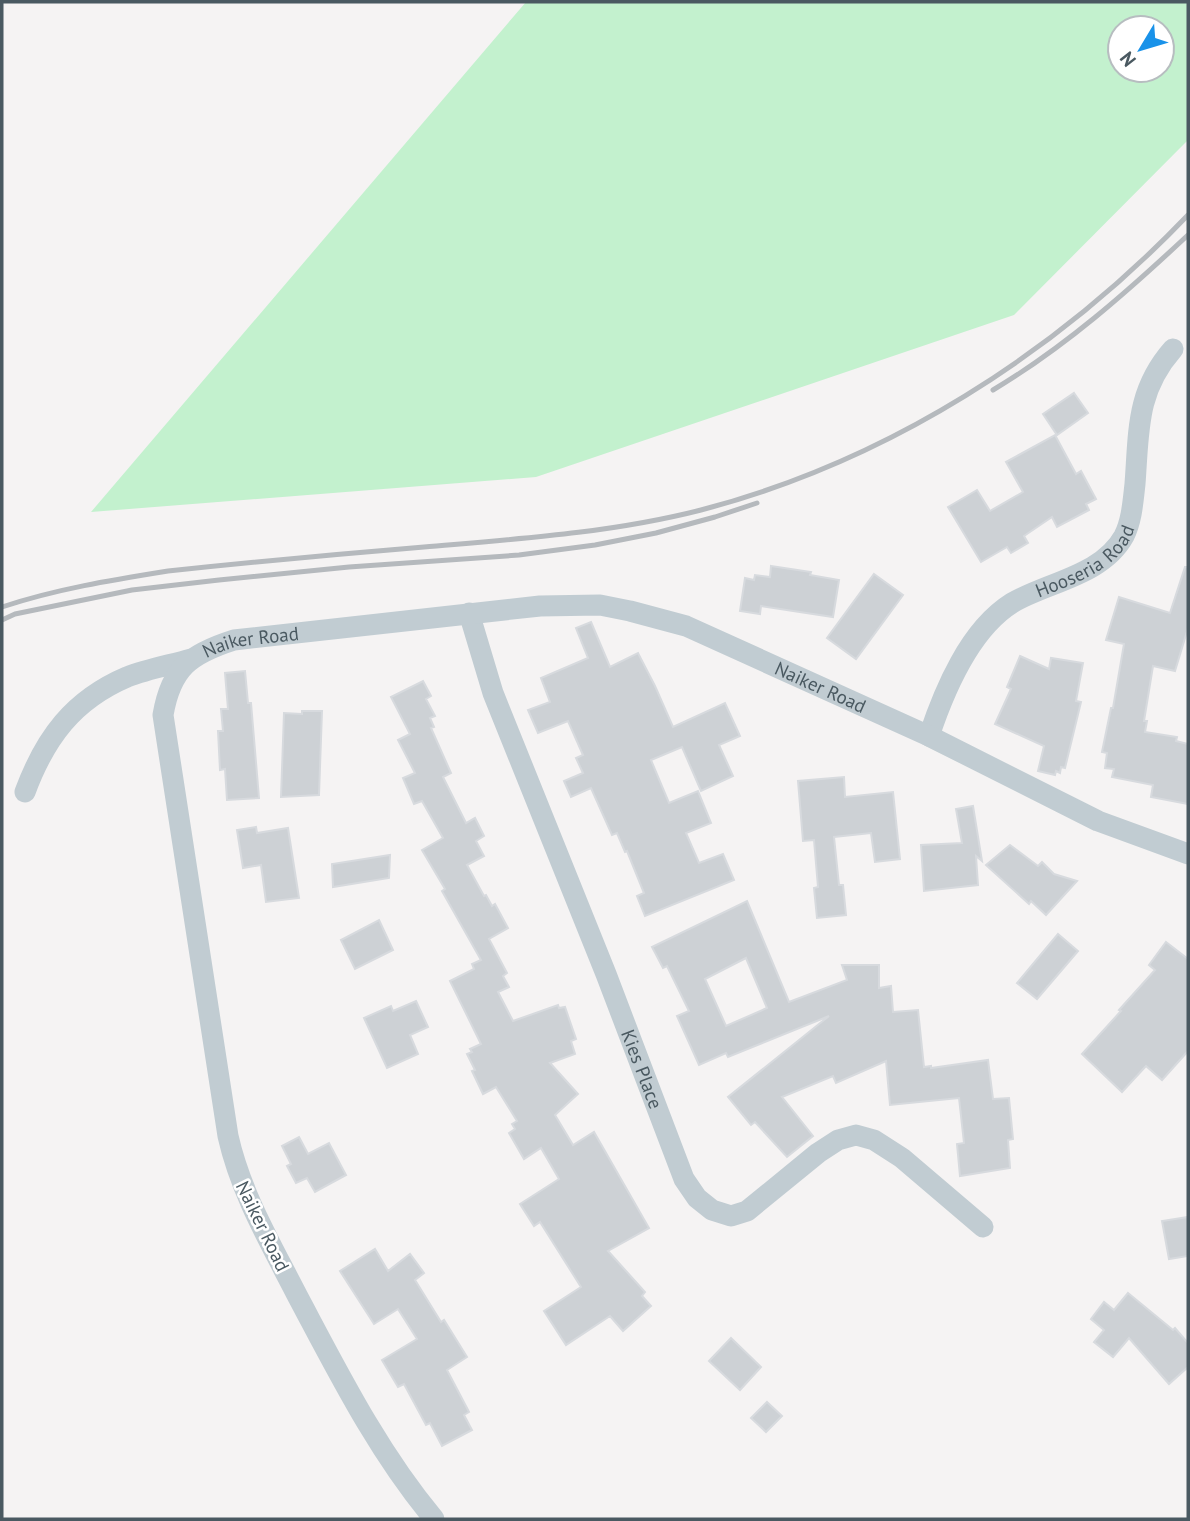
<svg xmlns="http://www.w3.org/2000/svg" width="1190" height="1521" viewBox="0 0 1190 1521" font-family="'PT Sans',sans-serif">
  <rect width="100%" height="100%" fill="#f5f3f3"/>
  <path fill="#c3f1ce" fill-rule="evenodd" d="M526,2H1188V140L1014,315L536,477L91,512ZM1120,28H1162V70H1120Z"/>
  <g fill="#cdd1d5" stroke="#d7dade" stroke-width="2" fill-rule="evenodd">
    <polygon points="1074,393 1088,413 1057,435 1043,414"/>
    <polygon points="1055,435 1076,474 1081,471 1096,499 1086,504 1089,510 1057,527 1052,517 1024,536 1028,543 1011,553 1007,547 981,562 948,507 977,490 990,511 1023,492 1006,462"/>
    <polygon points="771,566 811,572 810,575 839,580 833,617 761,606 760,614 740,611 745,578 754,580 755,575 770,577"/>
    <polygon points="1185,567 1188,567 1188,628 1175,671 1153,666 1144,721 1147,721 1145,732 1177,737 1176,741 1188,744 1188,804 1151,797 1153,785 1112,777 1114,769 1105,768 1107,753 1102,752 1111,708 1113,708 1124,644 1106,640 1119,597 1170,613"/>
    <polygon points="874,574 903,595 856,659 827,638"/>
    <polygon points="591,622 610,667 638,653 655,686 673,727 725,703 740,736 719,745 733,776 701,791 682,747 651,760 669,803 698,791 711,823 686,833 699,863 723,854 734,880 645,916 637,896 644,893 627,851 625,852 617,833 612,835 591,788 571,797 564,781 583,773 576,758 583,755 568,721 538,733 528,710 550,702 541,678 588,658 576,628"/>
    <polygon points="1020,656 1049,669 1051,658 1083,663 1076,701 1081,702 1065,768 1061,767 1060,773 1056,771 1055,775 1038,771 1044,746 995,724 1011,689 1007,687"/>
    <polygon points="245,671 248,703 251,703 259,798 227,800 225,769 220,770 218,731 223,731 221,709 228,709 225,673"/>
    <polygon points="423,681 431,696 426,699 435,716 430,718 434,727 431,728 451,773 443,777 466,823 475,818 484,836 476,841 484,856 467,865 484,896 486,895 492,906 495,904 508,928 489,939 507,973 503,976 509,987 498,992 513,1021 558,1005 559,1008 565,1007 576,1039 571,1041 575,1054 550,1063 578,1094 555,1115 573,1145 594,1132 649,1228 608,1251 645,1292 642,1296 651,1306 623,1331 610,1316 566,1345 544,1311 581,1287 540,1222 534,1226 520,1204 559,1179 541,1148 524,1159 509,1133 515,1129 512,1124 517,1121 496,1087 483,1094 472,1071 475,1070 467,1054 472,1052 470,1049 481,1044 450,981 474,969 472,964 481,960 442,891 445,889 422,850 443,838 422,801 414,804 403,778 415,773 398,740 410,734 391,697"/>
    <polygon points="302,711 322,711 319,795 281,797 284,713 302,714"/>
    <polygon points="844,777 845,797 893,792 900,859 875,862 871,833 834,837 839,885 843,885 846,915 817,918 814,888 818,887 814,840 803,841 798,781"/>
    <polygon points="973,806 982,861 976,856 978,885 924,891 921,845 962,843 956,809"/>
    <polygon points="256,827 257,833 288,828 299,898 266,902 261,865 243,868 237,830"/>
    <polygon points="1010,845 1038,866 1042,862 1054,874 1077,881 1046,915 1031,901 1029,904 986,865"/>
    <polygon points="390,855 389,878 333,887 332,864"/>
    <path d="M747,901L789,1002L847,980L842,965H879V988L891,986L893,1012L918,1010L924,1067L931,1066V1068L988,1060L993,1099L1009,1098L1013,1139L1008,1140L1010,1168L960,1176L957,1144L964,1143L959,1098L890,1105L886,1061L836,1083L833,1076L782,1097L813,1136L787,1157L755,1122L751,1125L728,1097L829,1016L728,1057L726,1053L699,1065L677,1016L689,1011L667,966L663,968L652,947ZM746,958L767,1008L726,1026L705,979Z"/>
    <polygon points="379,920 393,950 355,969 341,940"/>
    <polygon points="1058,934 1078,951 1037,999 1017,983"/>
    <polygon points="1166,942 1188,959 1188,1051 1162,1080 1146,1066 1122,1092 1082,1054 1121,1011 1119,1010 1155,970 1149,965"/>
    <polygon points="416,1001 428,1027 410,1035 418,1054 387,1068 364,1018 391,1006 393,1011"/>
    <polygon points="299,1137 308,1154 329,1143 346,1175 315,1192 307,1178 296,1183 287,1166 291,1164 282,1146"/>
    <polygon points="1188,1217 1188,1256 1169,1259 1162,1221"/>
    <polygon points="375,1249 388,1271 410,1254 424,1273 415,1280 441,1322 444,1320 467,1357 447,1370 469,1412 464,1415 472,1430 442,1446 430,1423 426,1425 404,1384 398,1387 382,1360 417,1339 398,1309 374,1324 340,1271"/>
    <polygon points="1128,1293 1173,1330 1175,1328 1188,1343 1188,1367 1169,1384 1129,1338 1113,1357 1094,1342 1104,1330 1091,1319 1104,1302 1114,1310"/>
    <polygon points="731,1338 761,1367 740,1390 709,1361"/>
    <polygon points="767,1402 782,1416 766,1432 751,1418"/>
  </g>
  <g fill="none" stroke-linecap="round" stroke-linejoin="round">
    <g stroke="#c1ccd2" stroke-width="21">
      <path id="s1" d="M469,613L493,693L606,974L684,1179L697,1198L712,1210L731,1216L747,1211L818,1153L838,1140L856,1135L874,1140L902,1158L983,1227"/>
      <path id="s2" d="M929,736C944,691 969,630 1012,603C1047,582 1102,576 1124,536C1132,520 1133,501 1135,484C1139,431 1136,391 1173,349"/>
      <path d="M25,792C45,738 73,700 127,677C147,669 170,665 191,659"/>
      <path id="s3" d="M434,1519C378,1452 339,1374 298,1297C271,1244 241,1194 228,1136L163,715C171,668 190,654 234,640L540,606L600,605L630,611L686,626L929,736L1098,821L1188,854"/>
    </g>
    <g stroke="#b5b9bd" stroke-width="5">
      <path d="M993,390C1065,347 1127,292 1188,235"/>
      <path d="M2,607C56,589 112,580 168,571C254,562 339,554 424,547C517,539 611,533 701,510C888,461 1056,353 1188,215"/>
      <polyline points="2,620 15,614 132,590 219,580 349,567 519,555 595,545 656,533 715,517 757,503"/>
    </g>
  </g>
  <g text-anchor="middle" stroke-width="5" stroke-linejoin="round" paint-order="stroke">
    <g font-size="19" fill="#4a5961" stroke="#fff">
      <text dy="7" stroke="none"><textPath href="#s2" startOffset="245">Hooseria Road</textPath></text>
      <text dy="7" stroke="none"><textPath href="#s3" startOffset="990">Naiker Road</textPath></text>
      <text dy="7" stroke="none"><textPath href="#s3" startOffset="1578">Naiker Road</textPath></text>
      <text dy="7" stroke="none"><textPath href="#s1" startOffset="488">Kies Place</textPath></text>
      <text transform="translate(263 1226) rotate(64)" y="7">Naiker Road</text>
    </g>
  </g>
  <rect width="1190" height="1521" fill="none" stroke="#4a5961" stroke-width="7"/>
  <g transform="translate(1141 49) rotate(232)"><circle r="33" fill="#ffffff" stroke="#b7bdc0" stroke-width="2"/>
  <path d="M0-5L12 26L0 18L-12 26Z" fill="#1992e9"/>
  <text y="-10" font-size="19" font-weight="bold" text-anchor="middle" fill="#4a5961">N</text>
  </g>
</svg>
